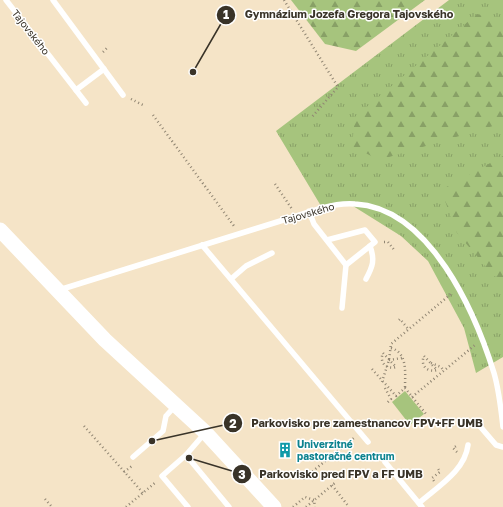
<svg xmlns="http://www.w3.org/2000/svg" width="503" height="507" viewBox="0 0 503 507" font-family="'Golos Text',sans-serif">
  <defs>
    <pattern id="grass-tufts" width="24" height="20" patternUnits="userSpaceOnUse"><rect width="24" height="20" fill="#a6c47d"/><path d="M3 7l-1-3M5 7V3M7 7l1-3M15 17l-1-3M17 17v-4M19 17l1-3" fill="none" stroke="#88a066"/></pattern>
    <pattern id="forest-firs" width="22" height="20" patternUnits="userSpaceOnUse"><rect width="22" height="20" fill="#a6c47d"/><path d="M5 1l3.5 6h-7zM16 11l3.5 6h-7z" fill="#88a066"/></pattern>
  </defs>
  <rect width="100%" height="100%" fill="#f5e4c7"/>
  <polygon fill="url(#grass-tufts)" points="449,0 503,0 503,357 476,373 464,328 428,261 401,236 353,206 321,206 276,131"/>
  <g fill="url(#forest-firs)">
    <polygon points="291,0 425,0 356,51 325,44"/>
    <polygon points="477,14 503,19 503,123 379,160 352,146 355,117"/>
    <polygon points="503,156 503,278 494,276 457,233 441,190"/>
  </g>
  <polygon fill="#a6c47d" points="405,391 424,414 410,425 392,402"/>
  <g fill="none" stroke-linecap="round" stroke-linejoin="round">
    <g stroke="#908572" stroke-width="2.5" stroke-dasharray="1 3" stroke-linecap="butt">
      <polyline points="284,0 338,87 311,118"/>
      <polyline points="103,52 108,47"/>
      <polyline points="131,99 145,106"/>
      <polyline points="153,115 234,226"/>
      <polyline points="275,184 292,209"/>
      <polyline points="384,242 388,242 395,251"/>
      <polyline points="399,320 400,319 409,330"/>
      <path d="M391,348C408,353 405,373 405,388"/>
      <path d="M383,353L396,367C386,370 379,362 383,353Z"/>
      <path d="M424,356L437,370C427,373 420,365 424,356Z"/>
      <polyline points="389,360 402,358"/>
      <polyline points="431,363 441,367 444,371"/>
      <polyline points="372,369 396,396 405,388 426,414"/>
      <polyline points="382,382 389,360 391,344 451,294"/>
      <polyline points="385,388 391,399 386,404"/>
      <polyline points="412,397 475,345"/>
      <polyline points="84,426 143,493"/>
      <polyline points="457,452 453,448 458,445"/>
      <polyline points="124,472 132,466"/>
      <polyline points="303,479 354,438"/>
      <polyline points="434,481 432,478 440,472 437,467"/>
      <polyline points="332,485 349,507"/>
      <polyline points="45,499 52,507"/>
      <polyline points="126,507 156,482"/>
      <polyline points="293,507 305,497 314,500 315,507"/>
      <polyline points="306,507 336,482"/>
    </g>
    <g stroke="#fff" stroke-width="5.5">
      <polyline points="6,0 86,103"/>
      <polyline points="53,0 123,95"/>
      <polyline points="76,90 104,69"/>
      <polyline points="309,211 314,224 346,265 342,308"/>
      <polyline points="327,240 365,230 375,242 346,265"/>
      <polyline points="202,245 368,442"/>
      <polyline points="231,279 246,266 272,253"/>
      <path d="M366,279C373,266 375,260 370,246"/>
      <path d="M59,290L322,208C333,205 344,203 355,204C430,208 475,312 494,373C499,390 501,409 503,427"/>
      <polyline points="478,424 496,445 503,447"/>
      <polyline points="186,455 229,507"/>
      <polyline points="133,457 163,431 166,416 176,405"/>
      <polyline points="385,462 422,507"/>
      <path d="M419,503C437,487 465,471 468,445"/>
      <polyline points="188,507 162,476 186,455 205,433"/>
    </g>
    <polyline stroke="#fff" stroke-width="15" points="0,230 105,340 206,433 274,507"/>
  </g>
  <defs>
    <g id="building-bare" transform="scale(1.2)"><path d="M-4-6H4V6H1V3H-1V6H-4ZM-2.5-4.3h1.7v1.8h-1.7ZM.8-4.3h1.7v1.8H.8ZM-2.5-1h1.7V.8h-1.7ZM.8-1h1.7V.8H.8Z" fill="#0f9aa8" stroke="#fff" stroke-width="2.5" paint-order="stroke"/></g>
  </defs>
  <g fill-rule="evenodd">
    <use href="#building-bare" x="285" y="450"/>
  </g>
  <g text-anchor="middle" stroke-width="3" stroke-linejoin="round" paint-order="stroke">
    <g font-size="10" fill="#393328" stroke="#fff">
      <text transform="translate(31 32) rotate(52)" y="4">Tajovského</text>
      <text transform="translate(308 213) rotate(-16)" y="4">Tajovského</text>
    </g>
    <g font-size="10" font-weight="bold" fill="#0d838f" stroke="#fff" text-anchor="start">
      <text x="297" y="448">Univerzitné<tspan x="297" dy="12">pastoračné centrum</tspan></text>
    </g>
  </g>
  <path fill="none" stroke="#393328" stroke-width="1.5" d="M193 72L226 15M152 441L233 423M189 458L242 474"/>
  <g fill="#393328" stroke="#fff" stroke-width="1.5">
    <circle cx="193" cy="72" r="4"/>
    <circle cx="152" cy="441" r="4"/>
    <circle cx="189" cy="458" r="4"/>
    <circle cx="226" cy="15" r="10"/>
    <circle cx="233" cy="423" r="10"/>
    <circle cx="242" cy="474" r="10"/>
  </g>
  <g font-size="12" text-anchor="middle" font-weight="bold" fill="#fff">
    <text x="226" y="19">1</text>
    <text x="233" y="428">2</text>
    <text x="242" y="479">3</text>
  </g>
  <g font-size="11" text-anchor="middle" font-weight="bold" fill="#393328" stroke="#fff" stroke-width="3" stroke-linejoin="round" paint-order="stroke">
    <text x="349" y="18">Gymnázium Jozefa Gregora Tajovského</text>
    <text x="367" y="427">Parkovisko pre zamestnancov FPV+FF UMB</text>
    <text x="341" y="478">Parkovisko pred FPV a FF UMB</text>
  </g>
</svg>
